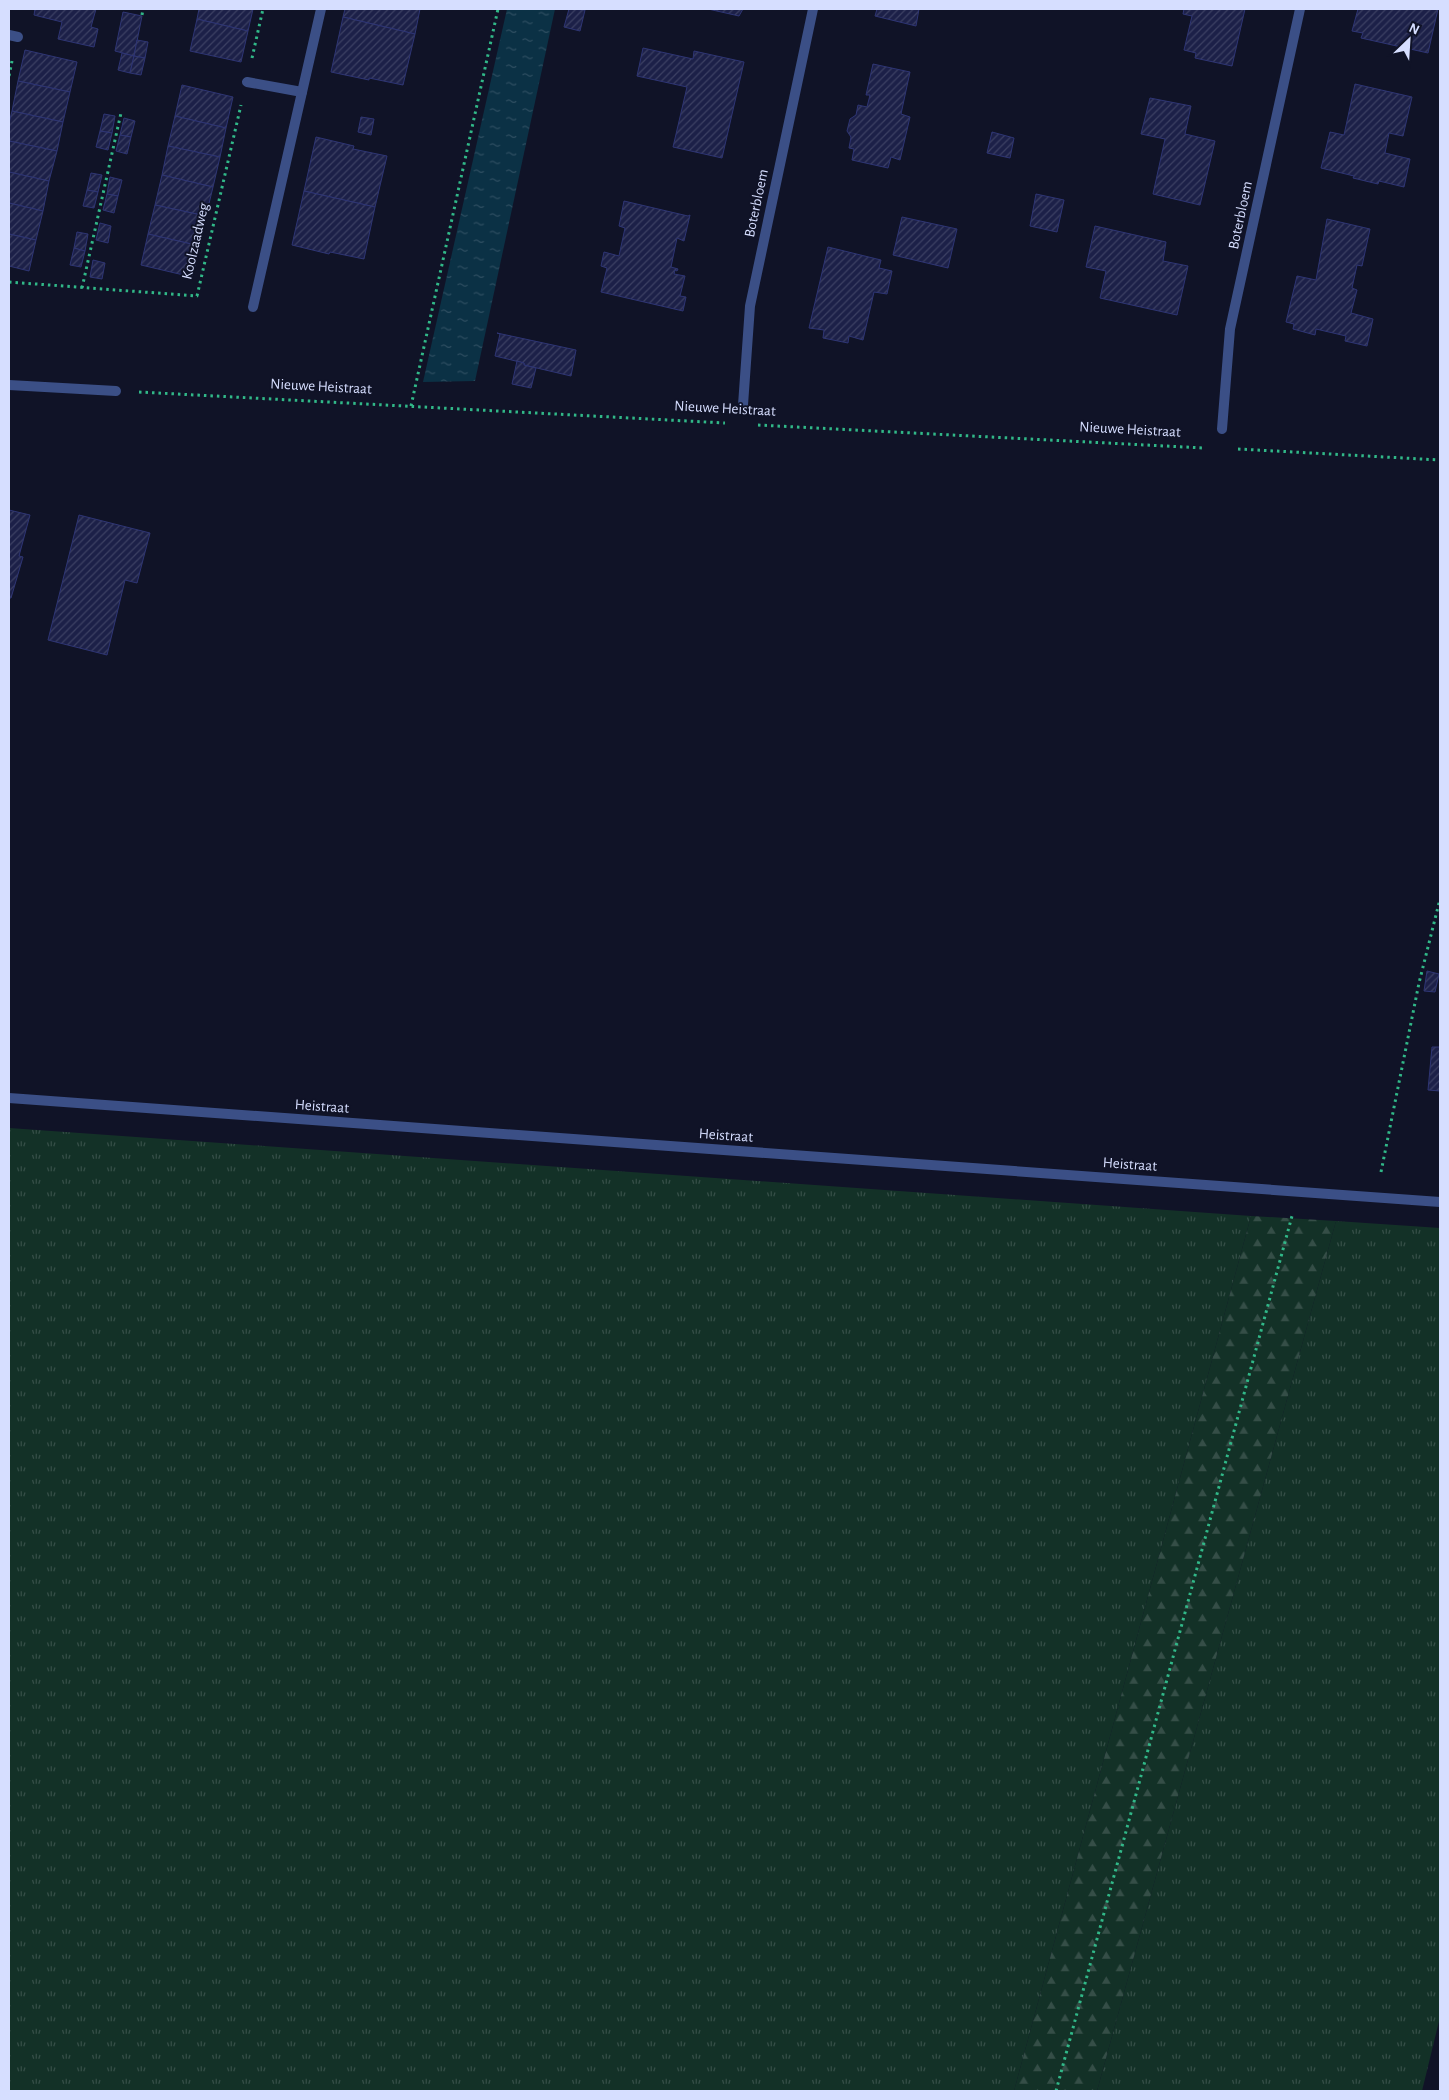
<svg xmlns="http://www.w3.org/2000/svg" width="1449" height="2100" viewBox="0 0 1449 2100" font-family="'Alegreya Sans',sans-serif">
  <defs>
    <pattern id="grass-tufts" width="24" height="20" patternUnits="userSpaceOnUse" patternTransform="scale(1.25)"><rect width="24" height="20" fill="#133127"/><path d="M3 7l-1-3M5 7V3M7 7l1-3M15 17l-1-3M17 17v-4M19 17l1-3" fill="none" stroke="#354e47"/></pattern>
    <pattern id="forest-firs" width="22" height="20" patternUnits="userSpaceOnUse" patternTransform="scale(1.25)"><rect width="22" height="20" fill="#133127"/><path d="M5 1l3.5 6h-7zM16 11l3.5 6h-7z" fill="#354e47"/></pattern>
    <pattern id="water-ripples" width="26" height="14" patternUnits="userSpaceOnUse" patternTransform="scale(1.25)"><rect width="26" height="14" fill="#0b3145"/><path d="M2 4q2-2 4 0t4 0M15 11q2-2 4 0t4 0" fill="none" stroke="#2e4e61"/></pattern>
    <pattern id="building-hatch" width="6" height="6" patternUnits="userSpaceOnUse" patternTransform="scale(1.25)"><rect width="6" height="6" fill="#1c2048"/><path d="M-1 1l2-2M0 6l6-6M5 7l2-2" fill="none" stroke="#3c4063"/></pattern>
  </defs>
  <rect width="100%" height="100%" fill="#101327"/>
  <g fill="url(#grass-tufts)">
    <polygon points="9,1128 1251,1216 1014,2091 9,2091"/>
    <polygon points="1336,1221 1440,1228 1440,2017 1422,2091 1097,2091"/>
  </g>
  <polygon fill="url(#forest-firs)" points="1251,1216 1336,1221 1097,2091 1014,2091"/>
  <polygon fill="url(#water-ripples)" points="507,9 555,9 475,381 423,382"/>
  <g fill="url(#building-hatch)" stroke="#2e3574">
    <polygon points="35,9 96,9 91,27 98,29 94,47 58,39 62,22 34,15"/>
    <polygon points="199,9 253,9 248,31 197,19"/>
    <polygon points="345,9 420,9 415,34 343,17"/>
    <polygon points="569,9 585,10 580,31 564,27"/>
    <polygon points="708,9 743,9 739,16"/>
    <polygon points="877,9 919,9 916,26 875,16"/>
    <polygon points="1184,9 1245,9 1232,66 1195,58 1196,53 1184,50 1192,16 1183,14"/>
    <polygon points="1358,9 1438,9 1428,53 1361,38 1363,33 1352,31"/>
    <polygon points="123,12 142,16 134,56 115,51"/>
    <polygon points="343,17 415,34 403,85 369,78 369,80 331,72"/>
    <polygon points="197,19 248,31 241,62 190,51"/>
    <polygon points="137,40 148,42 145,58 134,56"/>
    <polygon points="643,48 693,59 694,51 744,62 722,158 673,147 687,87 637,76"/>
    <polygon points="25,50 77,62 70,92 18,81"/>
    <polygon points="122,53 134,56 130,73 118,70"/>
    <polygon points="134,56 145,58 141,75 130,73"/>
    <polygon points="873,64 910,72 901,114 910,117 900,160 891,157 888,168 852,160 854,149 849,148 851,137 847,131 850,119 856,115 858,105 867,107 870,95 866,95"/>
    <polygon points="18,81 70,92 63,122 12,111"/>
    <polygon points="1355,84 1412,97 1403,136 1389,133 1385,153 1410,159 1404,187 1379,181 1378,184 1353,178 1354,176 1321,168 1330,132 1344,135"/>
    <polygon points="182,85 233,97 226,128 175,116"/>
    <polygon points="1150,98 1191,106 1185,134 1215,141 1200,205 1153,194 1165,139 1141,134"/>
    <polygon points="12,111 63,122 57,151 9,141 9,123"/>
    <polygon points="104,114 115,116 112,133 100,131"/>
    <polygon points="175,116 226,128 220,157 168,146"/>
    <polygon points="361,117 374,119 371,135 358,132"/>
    <polygon points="124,118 135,121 131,137 120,135"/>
    <polygon points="100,131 112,133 108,150 96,147"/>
    <polygon points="992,132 1014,138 1010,158 987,153"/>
    <polygon points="120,135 131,137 127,154 116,151"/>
    <polygon points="316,137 354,146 353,149 387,156 375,207 304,191"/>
    <polygon points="9,141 57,151 49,181 9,172"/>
    <polygon points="168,146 220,157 213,187 162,175"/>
    <polygon points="9,172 49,181 43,211 9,203"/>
    <polygon points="91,173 102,175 98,192 87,190"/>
    <polygon points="162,175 213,187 206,216 155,205"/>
    <polygon points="110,177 122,180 118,196 107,194"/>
    <polygon points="87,190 98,192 94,208 83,206"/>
    <polygon points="304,191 375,207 364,259 330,252 329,254 292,245"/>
    <polygon points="107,194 118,196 114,213 103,210"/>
    <polygon points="1036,194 1064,200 1057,232 1030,226"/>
    <polygon points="624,201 688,216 690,215 684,241 677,238 671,267 678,269 677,271 675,270 674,274 685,276 680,296 686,297 683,311 601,292 607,268 601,266 604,252 619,256 625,228 619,226"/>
    <polygon points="9,203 43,211 36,240 9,234"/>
    <polygon points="155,205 206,216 200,246 148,234"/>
    <polygon points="902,217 957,229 948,268 893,255"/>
    <polygon points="1327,219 1370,229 1362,266 1357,265 1352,288 1357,290 1351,313 1373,319 1367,346 1345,341 1346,336 1316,329 1315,335 1293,329 1294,324 1286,322 1297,276 1316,280"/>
    <polygon points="100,223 111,226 108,243 96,240"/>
    <polygon points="1095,226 1166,242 1163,261 1188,266 1177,315 1100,298 1106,271 1086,267"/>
    <polygon points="77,232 88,234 85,251 74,248"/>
    <polygon points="9,234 36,240 29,271 9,266"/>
    <polygon points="148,234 200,246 192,277 141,265"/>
    <polygon points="828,247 881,260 879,268 892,271 887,294 874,292 863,340 849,336 848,343 823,338 824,330 809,328"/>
    <polygon points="74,248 85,251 81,267 70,265"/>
    <polygon points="93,260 105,263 102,279 90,277"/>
    <polygon points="497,333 576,350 571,376 524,365 524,363 495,356 500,334"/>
    <polygon points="517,361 524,363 524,365 536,368 531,388 512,384"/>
    <polygon points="9,510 30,515 19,556 23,557 11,598 9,598"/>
    <polygon points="79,515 150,533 137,583 125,580 107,655 48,640"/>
    <polygon points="1427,971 1439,974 1435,992 1424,991"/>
    <polygon points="1432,1047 1440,1047 1440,1091 1428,1090"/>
  </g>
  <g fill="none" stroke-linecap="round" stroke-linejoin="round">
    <g stroke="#31b888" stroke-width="3" stroke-dasharray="2.5 4" stroke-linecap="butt">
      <polyline points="142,15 143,9"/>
      <polyline points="252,58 263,9"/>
      <polyline points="9,76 12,61"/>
      <polyline points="9,282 197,296 241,105"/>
      <polyline points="82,288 121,113"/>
      <polyline points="139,392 725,423"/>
      <polyline points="411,406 498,9"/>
      <polyline points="758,425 1204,448"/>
      <polyline points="1238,449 1440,460"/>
      <polyline points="1381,1172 1419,983 1440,899"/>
      <polyline points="1056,2091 1292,1216"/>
    </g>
    <g stroke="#3b4f86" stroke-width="10">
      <polyline points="9,35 18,37"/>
      <polyline points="247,82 302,92"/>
    </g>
    <g stroke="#3b4f86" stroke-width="10">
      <polyline points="253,307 321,9"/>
      <polyline points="9,385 116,391"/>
      <polyline points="743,405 750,306 813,9"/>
      <polyline points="1222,429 1230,329 1300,9"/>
      <polyline points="9,1098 1440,1202"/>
    </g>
  </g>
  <g text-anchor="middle" stroke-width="4" stroke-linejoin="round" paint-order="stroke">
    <g font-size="15" fill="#d6deff" stroke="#101327">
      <text transform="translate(756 203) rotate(-78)" y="5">Boterbloem</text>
      <text transform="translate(1240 215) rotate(-78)" y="5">Boterbloem</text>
      <text transform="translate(195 241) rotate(-77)" y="5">Koolzaadweg</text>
      <text transform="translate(321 386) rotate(3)" y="5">Nieuwe Heistraat</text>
      <text transform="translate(725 408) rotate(3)" y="5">Nieuwe Heistraat</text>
      <text transform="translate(1130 429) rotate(3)" y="5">Nieuwe Heistraat</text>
      <text transform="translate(322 1106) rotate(4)" y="5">Heistraat</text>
      <text transform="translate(726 1135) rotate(4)" y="5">Heistraat</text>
      <text transform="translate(1130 1164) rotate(4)" y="5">Heistraat</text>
    </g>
  </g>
  <rect width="1449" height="2100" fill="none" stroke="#d6deff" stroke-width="20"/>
  <g transform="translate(1409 40) rotate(25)" stroke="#101327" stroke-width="4" paint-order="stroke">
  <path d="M0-4L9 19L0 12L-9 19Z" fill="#d6deff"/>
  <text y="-8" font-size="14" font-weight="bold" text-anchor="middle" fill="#d6deff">N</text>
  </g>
</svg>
